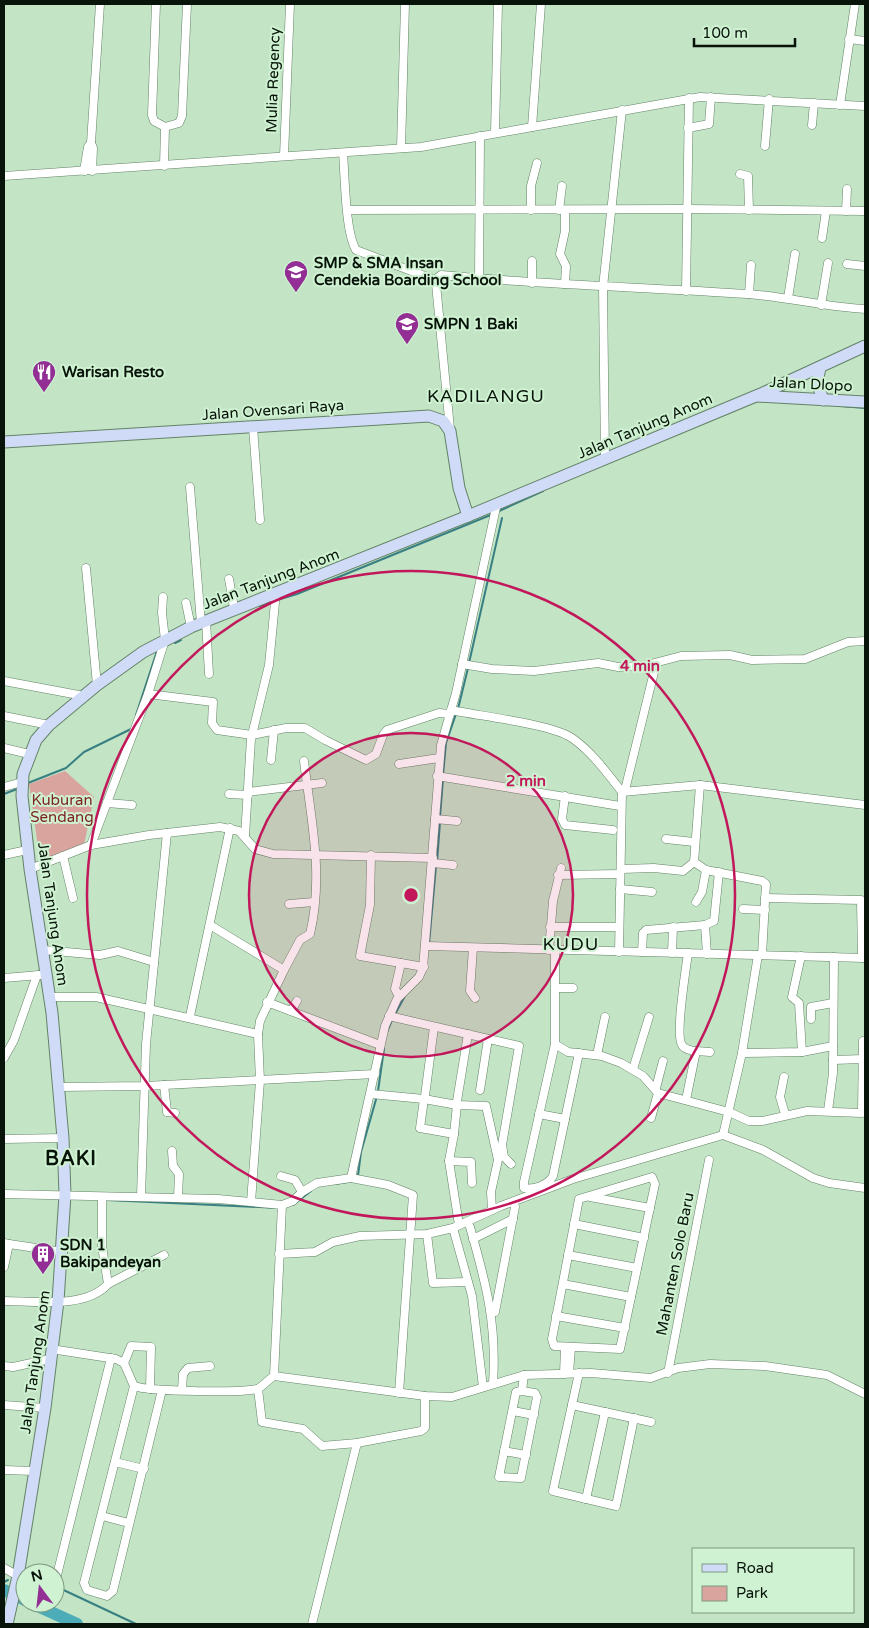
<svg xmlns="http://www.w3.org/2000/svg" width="869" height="1628" viewBox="0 0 869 1628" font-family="'Varela Round',sans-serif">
  <rect width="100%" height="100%" fill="#c3e4c5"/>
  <polygon fill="#d9a49d" points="65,771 94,797 84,845 40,861 29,784"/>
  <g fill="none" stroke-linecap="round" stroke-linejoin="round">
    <g stroke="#387f84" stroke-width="2">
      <polyline points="841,406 865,408"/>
      <polyline points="497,512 543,491"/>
      <polyline points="277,600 297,594 493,514"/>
      <polyline points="260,606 272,601"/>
      <polyline points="175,643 181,640"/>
      <polyline points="469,663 502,518"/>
      <polyline points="458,709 468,668"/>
      <polyline points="136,715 157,651"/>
      <polyline points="443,775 446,743 456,714"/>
      <polyline points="28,783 66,768 84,752 131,729"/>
      <polyline points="4,794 17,789"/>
      <polyline points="440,817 443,779"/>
      <polyline points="437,862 440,822"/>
      <polyline points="429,944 436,866"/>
      <polyline points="394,1016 405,996"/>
      <polyline points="387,1032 392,1020"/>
      <polyline points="378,1091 384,1049"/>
      <polyline points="358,1176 361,1152 377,1096"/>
      <polyline points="334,1184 354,1181"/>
      <polyline points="107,1200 279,1208"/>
      <polyline points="293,1205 311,1191"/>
      <polyline points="4,1582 8,1580"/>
      <polyline points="55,1586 136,1624"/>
    </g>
    <g stroke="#4cadb9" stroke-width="12">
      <polyline points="4,1590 25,1600"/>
      <polyline points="31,1603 77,1624"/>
    </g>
    <g stroke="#648366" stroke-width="9">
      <g id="street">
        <polyline points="156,4 152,115 154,121 165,127 164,166"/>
        <polyline points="849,39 865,41"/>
        <polyline points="840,105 855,4"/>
        <polyline points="812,125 814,103"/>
        <polyline points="165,127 179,123 182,116 187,4"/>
        <polyline points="532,127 541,4"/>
        <polyline points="688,128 709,124 711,97"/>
        <polyline points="495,133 498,4"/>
        <polyline points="91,143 100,4"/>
        <polyline points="765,146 769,99"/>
        <polyline points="401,148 405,4"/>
        <path d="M343,153C345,176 345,231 356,250L430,278L436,284L450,429"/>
        <polyline points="284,156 290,4"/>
        <polyline points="84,171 88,147 91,143 93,148 92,171"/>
        <polyline points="740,174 748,176 749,210"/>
        <polyline points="4,176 421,147 700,97 865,106"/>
        <polyline points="348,210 686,209 865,211"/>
        <polyline points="531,210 531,186 537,163"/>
        <polyline points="559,210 562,186"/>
        <polyline points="565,210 565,231 560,254 566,266 565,284"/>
        <polyline points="846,211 847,189"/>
        <polyline points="822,238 826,211"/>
        <polyline points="532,261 532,283"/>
        <polyline points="847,264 865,266"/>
        <polyline points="479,279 480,136"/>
        <path d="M436,283V279L441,275C543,285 646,287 748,294C788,297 826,307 865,309"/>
        <polyline points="686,291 689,98"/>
        <polyline points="749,294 751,265"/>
        <polyline points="788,298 795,254"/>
        <polyline points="821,305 828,263"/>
        <polyline points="253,427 260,520"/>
        <polyline points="605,459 603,287 622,110"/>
        <polyline points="190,487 201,623"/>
        <polyline points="86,568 97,685"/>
        <polyline points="229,579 234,608"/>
        <polyline points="186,603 191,627"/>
        <polyline points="206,621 209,674"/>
        <polyline points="462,664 492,669 534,671 598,663 618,667 643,666 681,656 730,655 752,660 805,659 848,642 865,641"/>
        <polyline points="4,681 84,696"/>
        <polyline points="148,694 213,702 212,723 217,730 252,735 286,728 305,728 325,740 366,760 376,754 383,735 387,730 439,713 450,714"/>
        <path d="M451,710C479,716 552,724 572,738C592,752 607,773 622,792L700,785L694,862L706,870L762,881L766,884L762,955"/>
        <polyline points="4,716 49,725"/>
        <polyline points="4,748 29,754"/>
        <polyline points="271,760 274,730"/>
        <polyline points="399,764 439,758"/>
        <polyline points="437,776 620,806"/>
        <polyline points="700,785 865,805"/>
        <polyline points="4,787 22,782"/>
        <polyline points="625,790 656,664"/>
        <polyline points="248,792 322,783"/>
        <polyline points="229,794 248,795"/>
        <polyline points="565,796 562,819 565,825 613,830"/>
        <polyline points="107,803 132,805"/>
        <polyline points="435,819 457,821"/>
        <polyline points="245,836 251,739 269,665 276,592"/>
        <polyline points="666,839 694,842"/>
        <polyline points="91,845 148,694 165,640 162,613 163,597"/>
        <polyline points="4,855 27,850"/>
        <polyline points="371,855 370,905 360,956 424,967"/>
        <polyline points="63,856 73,898"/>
        <polyline points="433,863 453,865"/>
        <polyline points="30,869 91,845 149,835 220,827 239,831 255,849 273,854 433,858"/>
        <polyline points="621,869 654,868 683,871 694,862"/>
        <polyline points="558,875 620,874"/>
        <polyline points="620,889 652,892"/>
        <polyline points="765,898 861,900 862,958"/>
        <polyline points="696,902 702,892 706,870"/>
        <polyline points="289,904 314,902"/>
        <polyline points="743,909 765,910"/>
        <polyline points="210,925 284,970 260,1021 258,1034 260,1081 251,1202"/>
        <polyline points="705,925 714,921 719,872"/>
        <polyline points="550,927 619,927"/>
        <polyline points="426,946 865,958"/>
        <polyline points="473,948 470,991 475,998"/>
        <polyline points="43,950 100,955 118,951 154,962"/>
        <polyline points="549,950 553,901 561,868"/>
        <path d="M555,950V1044L524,1182V1188C534,1190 548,1185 553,1176L579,1053"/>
        <polyline points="619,952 622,792"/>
        <polyline points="642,952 643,933 646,930 705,925 707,954"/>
        <polyline points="672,953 673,927"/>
        <polyline points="801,956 792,997 799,1003 802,1052"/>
        <path d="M284,970L300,940L310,934C324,876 311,819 304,761"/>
        <polyline points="4,978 40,975"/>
        <polyline points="556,988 573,988"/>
        <polyline points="399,996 395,989 401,963"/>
        <polyline points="50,997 96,997 258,1034"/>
        <polyline points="267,1002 380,1045"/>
        <polyline points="291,1011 297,1001"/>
        <polyline points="190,1016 230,828"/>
        <polyline points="389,1016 519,1046 502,1145 504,1157 511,1164"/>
        <polyline points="811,1019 811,1007 833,1003"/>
        <polyline points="555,1044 568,1052 602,1056 621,1063 643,1076 658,1093 729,1112 749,1121 762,1121 807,1111 862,1113 863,1041"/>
        <polyline points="696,1051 710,1052"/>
        <polyline points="742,1053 802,1052 833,1046"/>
        <polyline points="597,1055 605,1017"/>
        <polyline points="4,1058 14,1040 37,975"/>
        <polyline points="833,1060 863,1059"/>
        <polyline points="633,1069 649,1017"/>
        <polyline points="784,1077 780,1097 785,1114"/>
        <polyline points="164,1085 167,1112 175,1113"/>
        <polyline points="59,1087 145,1086 375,1074"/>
        <polyline points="656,1088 663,1061"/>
        <polyline points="480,1090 488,1039"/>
        <polyline points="371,1094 424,1099 457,1105 486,1106 498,1160 491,1192 492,1210"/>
        <polyline points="425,1096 434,1027"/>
        <polyline points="424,1099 420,1128 454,1134 449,1161 459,1225"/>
        <path d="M686,1100L696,1051C692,1051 684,1049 682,1045C675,1036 686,968 688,953"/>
        <polyline points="457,1101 468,1034"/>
        <polyline points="828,1111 833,1073 834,957"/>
        <polyline points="539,1114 565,1119"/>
        <polyline points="651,1118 658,1093"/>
        <polyline points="454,1134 457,1105"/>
        <polyline points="723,1135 763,1150 813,1178 829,1183 865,1188"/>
        <polyline points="4,1139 63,1138"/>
        <polyline points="172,1151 173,1166 179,1174 178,1198"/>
        <polyline points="449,1161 471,1162 472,1183"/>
        <polyline points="281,1176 295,1180 302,1192"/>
        <polygon points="652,1177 655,1184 620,1349 554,1346 552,1339 579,1199"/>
        <polyline points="351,1178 388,1185 413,1195 399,1393"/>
        <polyline points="4,1194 218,1199 282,1205 293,1201 302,1192 317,1183 351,1178 385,1026 397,999 419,977 423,968 441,745 456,693 497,503"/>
        <polyline points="141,1196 146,1044 167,833"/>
        <polyline points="590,1197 650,1208"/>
        <polyline points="574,1224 644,1238"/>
        <path d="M470,1227C486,1283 497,1324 493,1384"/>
        <polyline points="453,1228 501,1206 573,1179 723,1135 742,1053 758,955"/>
        <polyline points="427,1234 433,1283 467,1282"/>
        <polyline points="473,1239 513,1219"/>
        <polyline points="4,1243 9,1244 4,1267"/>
        <polyline points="9,1244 63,1252"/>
        <polyline points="279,1254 315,1252 333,1242 360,1236 427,1234 453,1228 472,1296 483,1387"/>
        <polyline points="568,1255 637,1268"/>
        <polyline points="108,1284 164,1255"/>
        <polyline points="563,1284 631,1297"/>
        <path d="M4,1301C34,1301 86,1309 108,1284L102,1246V1197"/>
        <polyline points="495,1312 515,1207"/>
        <polyline points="556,1316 625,1328"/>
        <path d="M51,1349L116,1359L124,1363L134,1386C146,1391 250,1394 259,1388C264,1385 269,1379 274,1376L282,1205"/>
        <polyline points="124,1363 131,1346 151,1347 150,1389"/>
        <polyline points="4,1366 13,1367 50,1359"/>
        <polyline points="569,1373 571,1348"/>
        <polyline points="579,1373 553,1491 616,1506 634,1418"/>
        <polyline points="668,1373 709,1160"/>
        <polyline points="564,1374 565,1348"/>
        <polyline points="274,1376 425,1396 452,1397 524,1375 591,1373 651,1378 678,1368 710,1364 765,1366 827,1375 865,1394"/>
        <polyline points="134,1386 84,1583 87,1590 107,1596 113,1591 162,1390"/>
        <polyline points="258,1389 262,1422 303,1429 322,1446 357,1443 421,1431 425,1428 425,1396"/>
        <polyline points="182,1390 183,1374 188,1368 210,1366"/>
        <polyline points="522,1391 535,1393 537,1397 521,1478 499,1477 516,1392 522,1391 524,1375"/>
        <polyline points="4,1405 45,1408"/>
        <polyline points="572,1405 651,1422"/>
        <polyline points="513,1411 534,1415"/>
        <polyline points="504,1451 526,1455"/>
        <polyline points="115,1462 144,1469"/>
        <polyline points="4,1470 34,1471"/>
        <polyline points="586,1499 605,1412"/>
        <polyline points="102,1516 129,1523"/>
        <polyline points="4,1568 18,1576"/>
        <polyline points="57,1575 111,1358"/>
        <polyline points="312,1624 357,1443"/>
      </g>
    </g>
    <g stroke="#648366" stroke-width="13">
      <g id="secondary">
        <polyline points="820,368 817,382 823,400"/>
        <polyline points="757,396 865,402"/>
        <polyline points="4,442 429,416 443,421 450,431 459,488 468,516"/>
        <polyline points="7,1624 18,1576 45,1408 58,1301 65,1195 63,1138 52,1013 30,869 22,796 23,774 36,740 49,725 97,685 143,652 191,627 468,516 763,393 865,346"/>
      </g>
    </g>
    <use href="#street" stroke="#fff" stroke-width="8"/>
    <use href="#secondary" stroke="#d0dbf8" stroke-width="11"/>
  </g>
  <circle cx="411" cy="895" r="162" fill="#c2185b" fill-opacity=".12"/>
  <g fill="none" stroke="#c2185b" stroke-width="2.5">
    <circle cx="411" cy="895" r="162"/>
    <circle cx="411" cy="895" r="324"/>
  </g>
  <defs>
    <g id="school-pin" transform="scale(1.25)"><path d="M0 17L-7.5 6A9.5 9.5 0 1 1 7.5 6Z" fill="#922e94" stroke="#cff2d2"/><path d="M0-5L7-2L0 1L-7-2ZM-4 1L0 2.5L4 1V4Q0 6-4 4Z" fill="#fff"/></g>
    <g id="restaurant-pin" transform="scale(1.25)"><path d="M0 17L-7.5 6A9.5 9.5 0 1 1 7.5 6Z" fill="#922e94" stroke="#cff2d2"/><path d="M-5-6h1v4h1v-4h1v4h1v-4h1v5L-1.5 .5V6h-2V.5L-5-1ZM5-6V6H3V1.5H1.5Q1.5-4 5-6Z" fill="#fff"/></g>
    <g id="building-pin" transform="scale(1.25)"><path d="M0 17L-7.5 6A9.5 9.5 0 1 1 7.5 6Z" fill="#922e94" stroke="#cff2d2"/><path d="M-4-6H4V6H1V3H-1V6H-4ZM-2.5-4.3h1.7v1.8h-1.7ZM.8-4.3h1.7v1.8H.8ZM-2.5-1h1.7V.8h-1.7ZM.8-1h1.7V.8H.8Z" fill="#fff"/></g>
  </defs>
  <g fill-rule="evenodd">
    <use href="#school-pin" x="296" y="272"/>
    <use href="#school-pin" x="407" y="324"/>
    <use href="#restaurant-pin" x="44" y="372"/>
    <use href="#building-pin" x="43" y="1254"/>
  </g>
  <g text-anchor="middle" stroke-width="4" stroke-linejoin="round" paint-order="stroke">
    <g font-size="15" fill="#081309" stroke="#cff2d2">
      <text transform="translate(273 80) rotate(-88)" y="5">Mulia Regency</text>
      <text transform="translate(811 384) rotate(3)" y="5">Jalan Dlopo</text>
      <text transform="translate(273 410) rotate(-4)" y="5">Jalan Ovensari Raya</text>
      <text transform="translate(645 426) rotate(-23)" y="5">Jalan Tanjung Anom</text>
      <text transform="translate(271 579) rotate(-21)" y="5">Jalan Tanjung Anom</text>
      <text transform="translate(53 914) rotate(82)" y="5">Jalan Tanjung Anom</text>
      <text transform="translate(675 1264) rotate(-79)" y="5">Mahanten Solo Baru</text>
      <text transform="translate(35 1362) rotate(-82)" y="5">Jalan Tanjung Anom</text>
    </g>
    <g font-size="15" font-weight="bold" fill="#081309" stroke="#cff2d2" text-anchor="start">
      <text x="314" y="268">SMP &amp; SMA Insan<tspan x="314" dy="17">Cendekia Boarding School</tspan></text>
      <text x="424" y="329">SMPN 1 Baki</text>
      <text x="62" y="377">Warisan Resto</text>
      <text x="60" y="1250">SDN 1<tspan x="60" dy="17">Bakipandeyan</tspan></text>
    </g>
    <g font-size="15" fill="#7d2521" stroke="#cff2d2">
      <text x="62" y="805">Kuburan<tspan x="62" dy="17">Sendang</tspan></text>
    </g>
    <g font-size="18" letter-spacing="1" fill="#081309" stroke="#cff2d2">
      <text x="486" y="402">KADILANGU</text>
      <text x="571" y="950">KUDU</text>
    </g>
    <g font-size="20" font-weight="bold" letter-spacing="1" fill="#081309" stroke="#cff2d2">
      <text x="71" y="1165">BAKI</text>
    </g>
  </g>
  <circle cx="411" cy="895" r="8" fill="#c2185b" stroke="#cff2d2" stroke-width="2.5"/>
  <g font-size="15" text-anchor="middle" font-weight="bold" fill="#c2185b" stroke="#cff2d2" stroke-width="4" stroke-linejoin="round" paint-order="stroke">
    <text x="640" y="671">4 min</text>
    <text x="526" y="786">2 min</text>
  </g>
  <rect width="869" height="1628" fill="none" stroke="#081309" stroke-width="10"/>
  <rect x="692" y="1548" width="162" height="65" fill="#cff2d2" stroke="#7f9982"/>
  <rect x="702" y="1564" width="25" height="8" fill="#d0dbf8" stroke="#7f9982"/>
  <text x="736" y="1573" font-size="15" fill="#081309">Road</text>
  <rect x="702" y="1586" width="25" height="15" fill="#d9a49d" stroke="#7f9982"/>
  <text x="736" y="1598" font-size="15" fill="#081309">Park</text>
  <g transform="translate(40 1588) rotate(345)"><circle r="24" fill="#cff2d2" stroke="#7f9982"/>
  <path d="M0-4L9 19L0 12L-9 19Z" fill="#922e94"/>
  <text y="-8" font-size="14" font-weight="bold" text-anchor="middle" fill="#081309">N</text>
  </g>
  <path d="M694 38v8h101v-8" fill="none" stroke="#081309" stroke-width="2.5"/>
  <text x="702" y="38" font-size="15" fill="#081309" stroke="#cff2d2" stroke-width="4" paint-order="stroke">100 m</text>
</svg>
